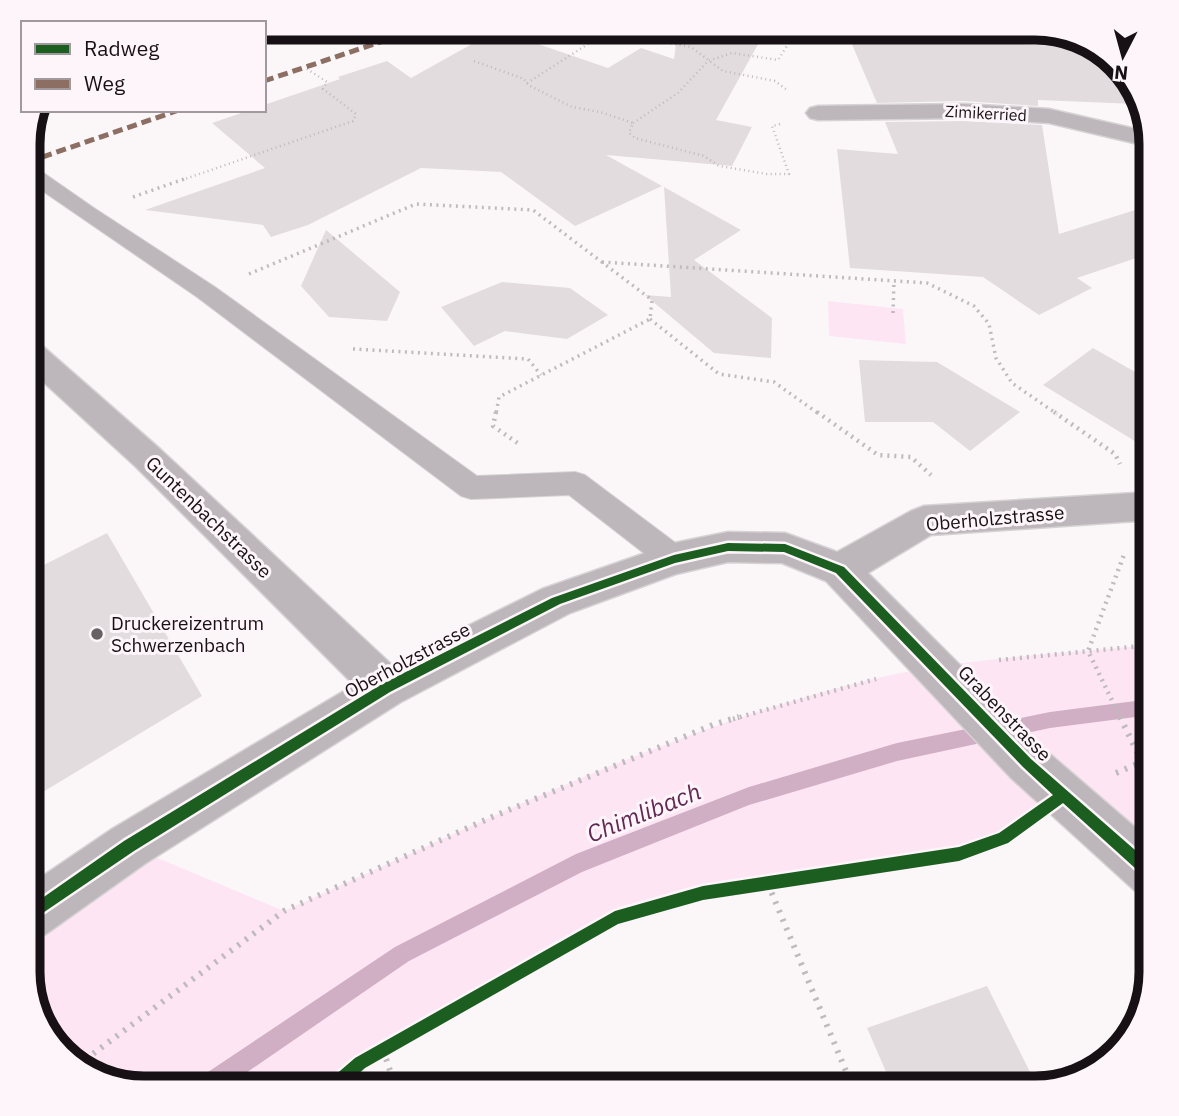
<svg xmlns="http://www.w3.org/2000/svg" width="1179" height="1116" viewBox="0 0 1179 1116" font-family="'IBM Plex Sans',sans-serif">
  <rect width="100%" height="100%" fill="#fbf7f9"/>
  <g fill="#fde5f4">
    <polygon points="828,301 903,309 906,344 829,336"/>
    <path d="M1151,645V873L1064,795L1003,838L959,854L703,893L615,918L360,1063L331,1088H144L99,1079L62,1054L28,979V916L129,846L284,911C475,825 669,728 873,679C963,658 1059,654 1151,645Z"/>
  </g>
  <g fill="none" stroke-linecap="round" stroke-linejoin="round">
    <polygon fill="#d0afc4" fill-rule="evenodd" points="1151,699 1151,715 1050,728 897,761 749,805 582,872 409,961 224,1088 192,1088 196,1080 395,947 576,854 749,787 897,743 1050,712"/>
  </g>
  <g fill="#e2dcdf">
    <polygon points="678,28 767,28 716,120 752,127 732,166 606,155 662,186 575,226 501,172 421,168 308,225 271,237 263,225 145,210 265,168 212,123 250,110 264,110 264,105 340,79 338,77 387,61 411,78 497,30 608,68 641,48 674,59"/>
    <polygon points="845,28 980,28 967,42 1083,47 1117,62 1136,104 1038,100 1038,106 963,101 877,103"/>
    <polygon points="963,121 1042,125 1059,234 1151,205 1151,253 1077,278 1092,288 1039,315 983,277 850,268 837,149 898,154 885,122"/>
    <polygon points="664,187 741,230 694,260 772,318 771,358 714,353 645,295 671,297"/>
    <polygon points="326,230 400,292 387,321 329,317 301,286"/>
    <polygon points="502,282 570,288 608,315 567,339 505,331 474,346 441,307"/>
    <polygon points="1093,348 1151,381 1151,451 1043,385"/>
    <polygon points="859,360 937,362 1020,412 970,451 933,422 865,422"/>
    <polygon points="107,533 202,696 28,801 28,573"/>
    <polygon points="987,986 1038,1088 893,1088 867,1028"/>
  </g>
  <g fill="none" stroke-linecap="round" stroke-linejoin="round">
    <g stroke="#d6d3d4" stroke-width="2">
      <polygon id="lane" points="28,165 35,167 94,208 215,287 477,476 575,472 585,475 685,550 690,559 685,568 674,572 663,568 569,495 471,499 461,496 197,297 28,181"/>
    </g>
    <g stroke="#d6d3d4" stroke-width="3">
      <g id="street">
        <polygon points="963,104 1049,109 1149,132 1151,147 1049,123 963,118 818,120 810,118 806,113 810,108 818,106"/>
        <polygon points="28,340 39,343 160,449 391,664 542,589 674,543 728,532 785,533 837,552 911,511 924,506 1151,492 1151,520 931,535 868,573 1043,748 1151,841 1151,898 1134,890 1011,778 826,581 782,563 728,562 676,574 570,613 401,702 146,863 46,934 28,941 28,886 112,829 354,685 136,467 28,368"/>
      </g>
    </g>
    <g stroke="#bfbabd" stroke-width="2.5" stroke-dasharray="1 3.5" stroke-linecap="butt">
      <polyline points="644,28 654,31 669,43 691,47 723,71 775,81 787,90"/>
      <polyline points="948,28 951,29"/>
      <polyline points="474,61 524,79 528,85 572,107 600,112 633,123 629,133 635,138 704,156 719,166 767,174 789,174 772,126 780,124"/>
      <polyline points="527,83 613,28"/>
      <polyline points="633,123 678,93 708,61 732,53 778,60 798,28"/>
      <polyline points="182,180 353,121 356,114 323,89 327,82 304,67"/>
    </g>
    <g stroke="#bfbabd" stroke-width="3.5" stroke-dasharray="2 4.5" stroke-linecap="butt">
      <polyline points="133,197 187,178"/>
      <polyline points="602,262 927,283 974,306 989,324 996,358 1012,383 1057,414"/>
      <polyline points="249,274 416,204 533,210 652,300 650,319 499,397 496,414"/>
      <polyline points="893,313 894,281"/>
      <polyline points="650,319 719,374 774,382 819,414"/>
      <polyline points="353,349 528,359 541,375"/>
    </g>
    <g stroke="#bfbabd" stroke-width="4.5" stroke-dasharray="2 5" stroke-linecap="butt">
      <polyline points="496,412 493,426 519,444"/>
      <polyline points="817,412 878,455 911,457 931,475"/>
      <polyline points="1054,412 1115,454 1120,464"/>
      <polyline points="999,660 1151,645"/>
      <polyline points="733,719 876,679"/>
      <polyline points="1121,719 1088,651 1125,552"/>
    </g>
    <g stroke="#bfbabd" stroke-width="6" stroke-dasharray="2.5 7" stroke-linecap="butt">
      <polyline points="1116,773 1142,762 1120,717"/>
      <polyline points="768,884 853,1088"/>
      <polyline points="383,1050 396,1088"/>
      <polyline points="78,1065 284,911 492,817 715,724 739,717"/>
    </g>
    <use href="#lane" fill="#bdb6ba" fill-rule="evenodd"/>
    <use href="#street" fill="#bdb6ba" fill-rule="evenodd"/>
    <g stroke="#8d6e63" stroke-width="5" stroke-dasharray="10 5" stroke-linecap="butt">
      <polyline points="264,81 422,28"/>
      <polyline points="28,162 179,110"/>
    </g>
    <g stroke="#fdf5fa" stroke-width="5">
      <polygon id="cycleway" points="728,543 785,544 844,567 1031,759 1151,864 1151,880 1146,878 1063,803 1008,843 959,861 703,900 618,924 365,1068 343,1088 323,1088 326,1083 355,1058 615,911 703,886 959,847 999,833 1053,795 1023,767 836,573 784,552 728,551 675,563 560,604 390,692 134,851 28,923 28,908 124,841 382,684 552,598 674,555"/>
    </g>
    <use href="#cycleway" fill="#1b5e20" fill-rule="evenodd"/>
  </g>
  <circle fill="#676164" stroke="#fdf5fa" stroke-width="2.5" cx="97" cy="634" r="7"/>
  <g text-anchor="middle" stroke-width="6" stroke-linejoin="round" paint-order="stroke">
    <g font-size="16" fill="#171014" stroke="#fdf5fa">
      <text transform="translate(986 113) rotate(3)" y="6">Zimikerried</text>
    </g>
    <g font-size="19" fill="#171014" stroke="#fdf5fa">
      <text transform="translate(209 517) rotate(44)" y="7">Guntenbachstrasse</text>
      <text transform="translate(995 518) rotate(-5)" y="7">Oberholzstrasse</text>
      <text transform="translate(407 660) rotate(-28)" y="7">Oberholzstrasse</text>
      <text transform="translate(1005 713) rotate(46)" y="7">Grabenstrasse</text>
    </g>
    <g font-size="19" fill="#171014" stroke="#fdf5fa" text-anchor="start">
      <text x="111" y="630">Druckereizentrum<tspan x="111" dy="22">Schwerzenbach</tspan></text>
    </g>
    <g font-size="24" font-style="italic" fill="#612851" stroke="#fdf5fa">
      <text transform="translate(644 813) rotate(-22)" y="8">Chimlibach</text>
    </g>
  </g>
  <path d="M0 0H1179V1116H0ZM144 40H1035A104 104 0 0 1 1139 144V972A104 104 0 0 1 1035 1076H144A104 104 0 0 1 40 972V144A104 104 0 0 1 144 40Z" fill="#fdf5fa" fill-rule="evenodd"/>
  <path fill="none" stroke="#171014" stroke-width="9" d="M144 40H1035A104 104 0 0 1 1139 144V972A104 104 0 0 1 1035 1076H144A104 104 0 0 1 40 972V144A104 104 0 0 1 144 40Z"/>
  <rect x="21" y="21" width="245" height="91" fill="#fdf5fa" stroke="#a1999e" stroke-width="2"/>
  <rect x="35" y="44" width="35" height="10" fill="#1b5e20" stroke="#a1999e" stroke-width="2"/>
  <text x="84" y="56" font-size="21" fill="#171014">Radweg</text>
  <rect x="35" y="79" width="35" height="10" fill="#8d6e63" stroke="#a1999e" stroke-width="2"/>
  <text x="84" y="91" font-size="21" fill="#171014">Weg</text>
  <g transform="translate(1123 56) rotate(186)" stroke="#fdf5fa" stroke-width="5" paint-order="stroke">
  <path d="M0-5L12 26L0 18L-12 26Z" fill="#171014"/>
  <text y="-10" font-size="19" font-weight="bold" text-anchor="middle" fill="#171014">N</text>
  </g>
</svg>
